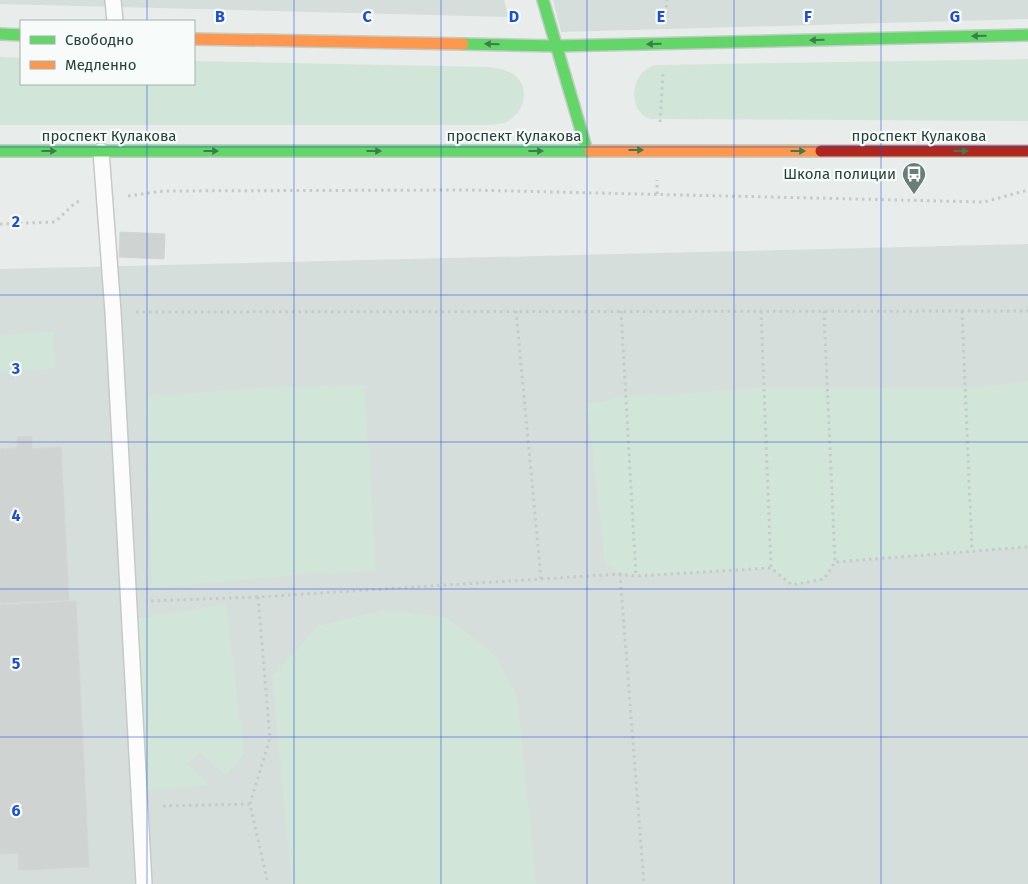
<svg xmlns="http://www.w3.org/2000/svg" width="1028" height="884" viewBox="0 0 1028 884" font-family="'Fira Sans',sans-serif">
  <rect width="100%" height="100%" fill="#e8edeb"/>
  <g fill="#d6dedb">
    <polygon points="0,0 504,0 509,17 0,4"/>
    <polygon points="553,0 1028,0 1028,19 561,32"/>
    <polygon points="1028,244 1028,884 0,884 0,269"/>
  </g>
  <g fill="#d1e6d8">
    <path d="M0,57L21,58V84H194V61L490,67C499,69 509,70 516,76C531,90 523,114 506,122C502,124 495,124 490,125H0Z"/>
    <path d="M1028,59V121L651,119C647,118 643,116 641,113C627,97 636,68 657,65Z"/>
    <polygon points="53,332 55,368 0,371 0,336"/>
    <polygon points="1028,382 1028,547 836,562 824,579 792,585 771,568 636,576 620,574 605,562 587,404 625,397 765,388 964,388"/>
    <polygon points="364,385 376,570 296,575 152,588 146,396 288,387"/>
    <polygon points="226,605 244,755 226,775 200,753 187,764 208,784 147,791 138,762 127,620"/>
    <polygon points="384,610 445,617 494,654 517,696 536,884 292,884 272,677 318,626"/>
  </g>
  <g fill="#cfd4d2" stroke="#d1d6d4">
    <polygon points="120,232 165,234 164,259 119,257"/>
    <polygon points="32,436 32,449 61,447 69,600 0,603 0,449 17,448 17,437"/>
    <polygon points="76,601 89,867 19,870 18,853 0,854 0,605"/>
  </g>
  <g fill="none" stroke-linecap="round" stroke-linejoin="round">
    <g stroke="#c5cac8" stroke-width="18">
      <g id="lane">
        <polyline points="113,0 115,21"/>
        <polyline points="101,151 113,312 144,884"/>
      </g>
    </g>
    <g stroke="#c3cbc8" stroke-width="14">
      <g id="fast">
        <polyline points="543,0 587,151"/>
        <polyline points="0,34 21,35"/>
        <polyline points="463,44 556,46 1028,35"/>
        <polyline points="0,151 590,151"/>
      </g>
    </g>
    <g stroke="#c3cbc8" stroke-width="14">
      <g id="slow">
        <polyline points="194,39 463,44"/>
        <polyline points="590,151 821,151"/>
      </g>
    </g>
    <g stroke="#c3cbc8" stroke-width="14">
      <polyline id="jam" points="821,151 1028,151"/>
    </g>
    <g stroke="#c3ccca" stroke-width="3" stroke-dasharray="2.5 4" stroke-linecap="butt">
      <polyline points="666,14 667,0"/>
      <polyline points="660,122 663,73"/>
      <polyline points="657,194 657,180"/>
      <polyline points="128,196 163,191 468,190 984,202 1028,190"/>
      <polyline points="0,224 55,222 76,202 82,201"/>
      <polyline points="516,311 541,579"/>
      <polyline points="621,311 636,576"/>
      <polyline points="761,311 771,568"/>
      <polyline points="824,311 835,562"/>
      <polyline points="962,311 972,551"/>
      <polyline points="136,312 1028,311"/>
      <polyline points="620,574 644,884"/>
      <polyline points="151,601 258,597"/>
      <polyline points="250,804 270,738 258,597 620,574 636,576 771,568 792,585 824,579 835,562 1028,547"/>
      <polyline points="163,806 250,804 268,884"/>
    </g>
    <use href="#lane" stroke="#fcfcfc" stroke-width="15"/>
    <use href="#fast" stroke="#63d668" stroke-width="11"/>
    <use href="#slow" stroke="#ff974d" stroke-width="11"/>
    <use href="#jam" stroke="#b3261e" stroke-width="11"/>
  </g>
  <defs><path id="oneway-solid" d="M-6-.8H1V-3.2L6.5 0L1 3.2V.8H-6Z" transform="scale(1.25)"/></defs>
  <g fill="#3d7d4c">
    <use href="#oneway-solid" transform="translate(979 36) rotate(179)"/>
    <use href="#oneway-solid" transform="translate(817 40) rotate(179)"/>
    <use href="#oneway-solid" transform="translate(492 44) rotate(-179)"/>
    <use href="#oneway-solid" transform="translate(654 44) rotate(179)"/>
    <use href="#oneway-solid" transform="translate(636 150)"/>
    <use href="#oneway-solid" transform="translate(49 151)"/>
    <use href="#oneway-solid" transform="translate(211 151)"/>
    <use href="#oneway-solid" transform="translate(374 151)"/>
    <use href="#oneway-solid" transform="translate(536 151)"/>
    <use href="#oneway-solid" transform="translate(798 151)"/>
    <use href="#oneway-solid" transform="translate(961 151)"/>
  </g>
  <path fill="none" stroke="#1d4ed8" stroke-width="1" stroke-opacity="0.55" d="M147,0V21M294,0V884M441,0V884M587,0V884M734,0V884M881,0V884M147,84V884M0,147H1028M0,295H1028M0,442H1028M0,589H1028M0,737H1028"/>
  <defs>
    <g id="bus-pin" transform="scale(1.25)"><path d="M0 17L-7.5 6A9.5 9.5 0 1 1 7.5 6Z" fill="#697e78" stroke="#f7fbf9"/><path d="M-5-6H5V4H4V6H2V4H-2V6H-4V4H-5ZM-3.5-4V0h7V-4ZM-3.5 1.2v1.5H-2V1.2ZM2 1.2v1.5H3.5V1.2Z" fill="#fff"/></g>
  </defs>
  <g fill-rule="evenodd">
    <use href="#bus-pin" x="914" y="174"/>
  </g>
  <g text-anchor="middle" stroke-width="4.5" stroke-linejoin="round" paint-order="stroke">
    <g font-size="15" fill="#24423a" stroke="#f7fbf9">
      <text x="109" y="141">проспект Кулакова</text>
      <text x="514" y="141">проспект Кулакова</text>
      <text x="919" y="141">проспект Кулакова</text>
    </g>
    <g font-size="15" fill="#24423a" stroke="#f7fbf9" text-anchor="end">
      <text x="896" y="179">Школа полиции</text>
    </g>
  </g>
  <g font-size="16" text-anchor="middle" font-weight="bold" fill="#1d4ed8" stroke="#f7fbf9" stroke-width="4.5" stroke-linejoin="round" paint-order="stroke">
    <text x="220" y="22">B</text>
    <text x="367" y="22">C</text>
    <text x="514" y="22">D</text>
    <text x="661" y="22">E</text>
    <text x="808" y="22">F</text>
    <text x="955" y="22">G</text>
    <text x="16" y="227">2</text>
    <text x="16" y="374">3</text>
    <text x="16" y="521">4</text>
    <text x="16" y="669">5</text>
    <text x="16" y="816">6</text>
  </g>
  <rect x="20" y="20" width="175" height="65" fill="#f7fbf9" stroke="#a3b1ad"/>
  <rect x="30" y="36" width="25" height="8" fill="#63d668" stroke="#a3b1ad"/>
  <text x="65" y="45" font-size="15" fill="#24423a">Свободно</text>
  <rect x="30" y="61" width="25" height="8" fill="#ff974d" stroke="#a3b1ad"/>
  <text x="65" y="70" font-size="15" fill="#24423a">Медленно</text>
</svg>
